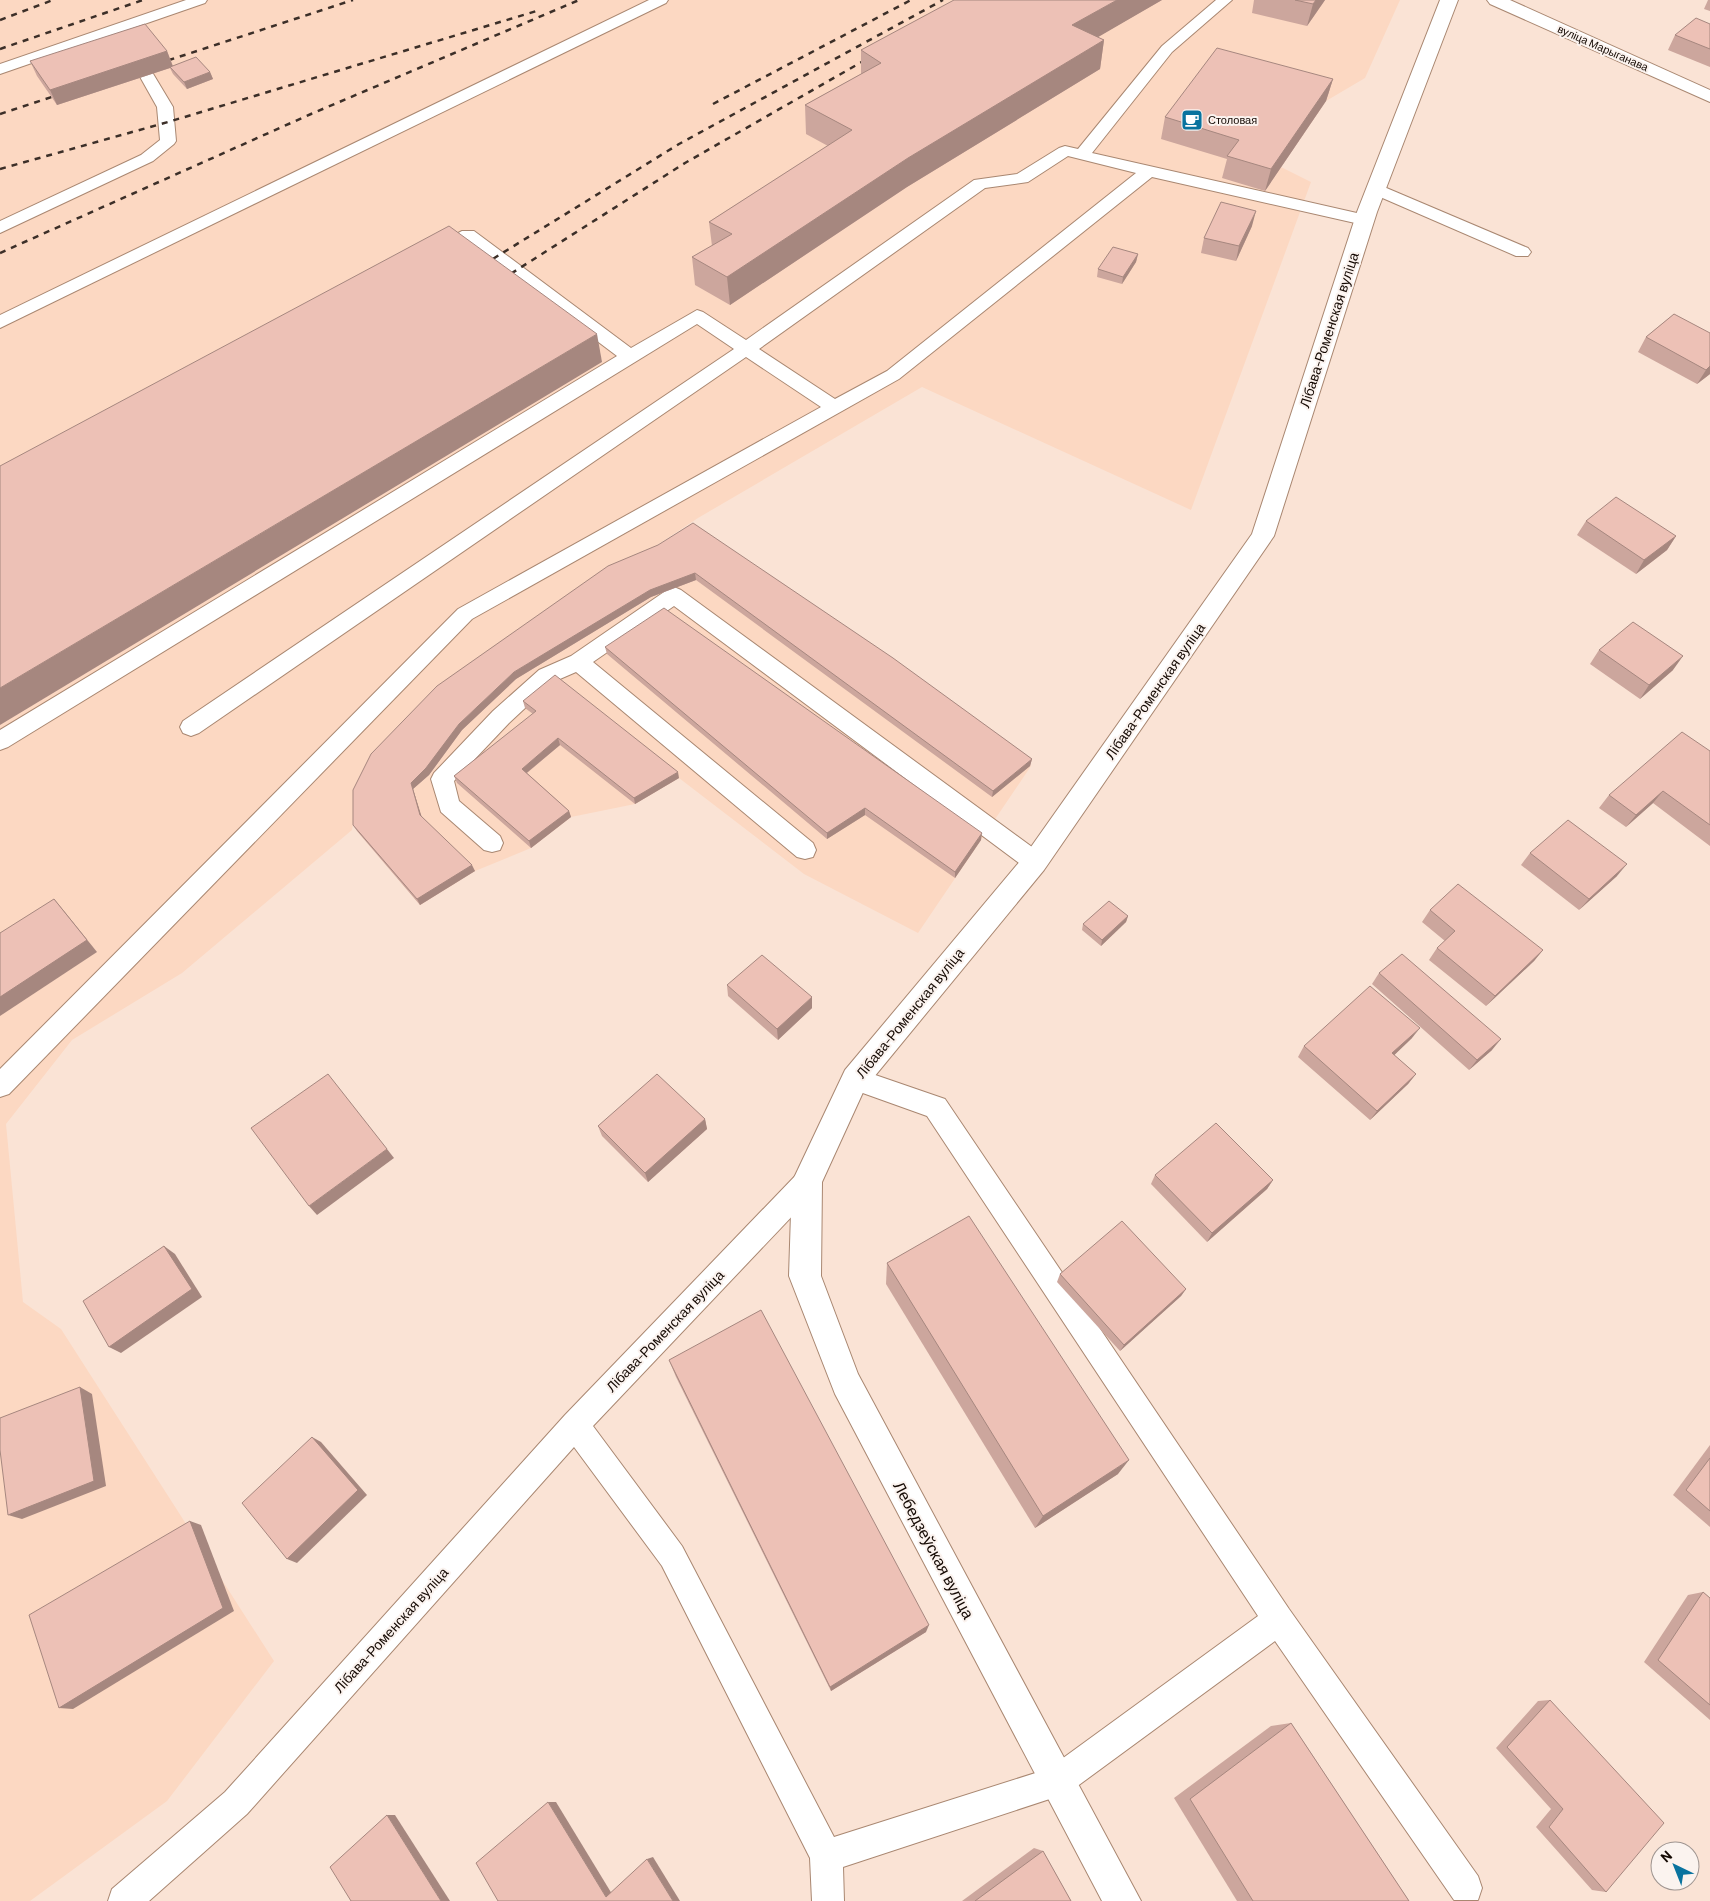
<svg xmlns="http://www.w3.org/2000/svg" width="1710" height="1901" viewBox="0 0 1710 1901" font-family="Barlow,sans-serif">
  <rect width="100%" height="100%" fill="#fae3d5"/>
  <polygon fill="#fcd8c2" points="0,0 1400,0 1365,78 1326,101 1281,167 1311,182 1191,510 922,387 698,518 627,565 660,552 892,665 1031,766 918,933 804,874 679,778 635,804 571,817 531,848 475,871 420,905 357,831 356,802 352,830 182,973 72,1040 6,1124 23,1302 61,1329 274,1661 167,1801 30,1901 0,1901"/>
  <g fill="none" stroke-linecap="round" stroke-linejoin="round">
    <g stroke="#a98771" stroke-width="2">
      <g id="lane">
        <polygon points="186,0 207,0 205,3 0,74 0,64"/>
        <polygon points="649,0 668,0 666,3 0,328 0,315"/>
        <path d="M1216,0H1232L1172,52L1092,153L1370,216L1372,220L1370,224L1364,225L1152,177L899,379L472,619L9,1094L0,1097V1069L458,609L821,407L746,357L199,733L191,736L183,733L180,727L183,721L734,349L697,324L8,747L0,750V730L617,356L467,243L436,257L430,256L427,252L430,248L462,231H474L631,348L697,310L703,312L746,340L974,180L1017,174L1059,148L1065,146L1078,149L1162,46ZM1068,156L1136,173L887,371L835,399L759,349L985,188L1028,182Z"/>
        <polygon points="147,70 152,72 173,107 176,141 174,144 153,161 0,233 0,221 141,155 160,140 157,107 139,75"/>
        <polygon points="1377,184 1528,248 1531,252 1528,256 1516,256 1371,193 1369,189 1371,185"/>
        <polygon points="674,587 681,590 1043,855 1046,862 1043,869 1035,872 1027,869 674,606 593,662 813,843 816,850 813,857 805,859 797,857 576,672 553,682 509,723 454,781 459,801 500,836 503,843 500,850 492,852 484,850 441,812 431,779 434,773 493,711 539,670 571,656 667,590"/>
        <polygon points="855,1068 945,1099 1289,1609 1478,1876 1482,1888 1478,1900 1454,1900 1275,1641 1068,1793 843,1867 844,1901 812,1901 810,1858 662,1566 574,1447 247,1814 149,1901 108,1901 112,1889 225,1792 565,1415 798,1173 807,1170 816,1173 820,1182 816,1191 593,1426 682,1546 834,1837 1048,1769 1258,1616 927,1116 846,1087 843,1079 846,1071"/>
      </g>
    </g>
    <g stroke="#a98771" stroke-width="2">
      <polygon id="street" points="1487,0 1510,0 1710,90 1710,102 1490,4"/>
    </g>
    <g stroke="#a98771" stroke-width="2">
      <polygon id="secondary" points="1440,0 1458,0 1377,212 1274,536 1044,870 865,1088 822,1182 821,1276 858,1374 1141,1901 1102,1901 835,1394 789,1276 792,1182 845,1070 1026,854 1252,534 1357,212"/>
    </g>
    <use href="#lane" fill="#fff" fill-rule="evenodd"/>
    <use href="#street" fill="#fff" fill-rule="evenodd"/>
    <use href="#secondary" fill="#fff" fill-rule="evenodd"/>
    <g stroke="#3c2f28" stroke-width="2.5" stroke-dasharray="6 6" stroke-linecap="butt">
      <polyline points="0,20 53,0"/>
      <polyline points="0,49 143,0"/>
      <polyline points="157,64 353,0"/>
      <polyline points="713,104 911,0"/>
      <polyline points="0,114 64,93"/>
      <polyline points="0,169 168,122 540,10"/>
      <polyline points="0,253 311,114 579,0"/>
      <polyline points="483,265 679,144 943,0"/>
      <polyline points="501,280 685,163 874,55"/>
    </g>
  </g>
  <g fill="#cca69d">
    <polygon points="1162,0 1097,37 1104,40 1100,69 907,187 730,305 695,285 692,257 712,246 709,222 828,146 806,134 805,105 861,74 861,50"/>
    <polygon points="1254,0 1325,0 1307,26 1252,13"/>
    <polygon points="1708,0 1710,0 1710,11 1704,9"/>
    <polygon points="1710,24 1710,67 1668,50 1675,35"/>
    <polygon points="167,51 173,66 210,72 213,79 187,89 173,74 170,68 57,105 37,76 30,61"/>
    <polygon points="1333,79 1326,101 1265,191 1222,178 1227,159 1161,139 1165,117"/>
    <polygon points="1252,226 1236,261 1201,253 1204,238"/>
    <polygon points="1138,254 1136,262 1122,284 1097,277 1098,269"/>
    <polygon points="1674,314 1710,374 1697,384 1638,352 1646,337"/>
    <polygon points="1586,521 1676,536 1667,550 1636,574 1577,535"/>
    <polygon points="658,545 1032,759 1030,766 992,797 696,580 651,597 516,679 462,730 429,775 413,789 421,816 475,871 420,905 357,831 353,825"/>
    <polygon points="605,647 981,840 955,878 865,815 827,839 607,654"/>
    <polygon points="1599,650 1673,670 1640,699 1590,664"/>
    <polygon points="523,701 679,778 635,804 560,745 527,773 569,811 571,817 531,848 457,783 454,776 533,714 525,708"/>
    <polygon points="1710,751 1710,846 1653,803 1626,827 1599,808 1609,795"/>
    <polygon points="1530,853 1617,876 1579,910 1521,865"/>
    <polygon points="1430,910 1543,950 1534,961 1486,1006 1429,960 1437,948 1445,941 1422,922"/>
    <polygon points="1128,916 1126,922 1101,946 1082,930 1083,924"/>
    <polygon points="1379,973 1492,1050 1469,1070 1372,984"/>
    <polygon points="727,985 812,1008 778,1040 728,996"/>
    <polygon points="1412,1038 1394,1055 1416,1074 1408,1084 1370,1120 1298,1057 1304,1046"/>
    <polygon points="705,1119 707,1129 648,1182 602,1136 598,1126"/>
    <polygon points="1155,1175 1273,1180 1267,1189 1207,1242 1151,1184"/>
    <polygon points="887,1263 1118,1474 1035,1528 886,1284"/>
    <polygon points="1060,1274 1186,1289 1181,1296 1120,1351 1057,1282"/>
    <polygon points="669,1360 926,1632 831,1691 676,1377"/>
    <polygon points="1710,1445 1710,1527 1673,1495"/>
    <polygon points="1703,1592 1710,1598 1710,1720 1644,1662 1688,1595"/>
    <polygon points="1550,1700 1606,1892 1592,1890 1536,1827 1551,1809 1496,1748 1538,1701"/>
    <polygon points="1291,1723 1409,1901 1237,1901 1174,1798 1271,1726"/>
    <polygon points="1034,1848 1043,1851 1071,1901 962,1901"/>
  </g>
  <g fill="#a6877f">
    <polygon points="1117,0 1162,0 1069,54 1072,25"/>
    <polygon points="1316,0 1325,0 1307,26 1313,4"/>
    <polygon points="1104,40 1100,69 907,187 730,305 727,277 908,158"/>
    <polygon points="167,51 173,67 57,105 50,90"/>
    <polygon points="210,72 213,79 187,89 184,82"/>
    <polygon points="1333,79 1326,101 1265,191 1271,169"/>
    <polygon points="1256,211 1252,226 1236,261 1239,246"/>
    <polygon points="1138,254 1136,262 1122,284 1123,277"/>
    <polygon points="597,334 602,362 0,725 0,688"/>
    <polygon points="1710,366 1710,374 1697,384 1706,370"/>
    <polygon points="1676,536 1667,550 1636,574 1644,560"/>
    <polygon points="695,573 696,580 651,597 516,679 462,730 429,775 413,789 423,821 420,815 411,783 459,724 514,672 650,590"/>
    <polygon points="1683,656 1673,670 1640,699 1649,685"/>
    <polygon points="558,738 560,745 524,775 522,769"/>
    <polygon points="1032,759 1030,766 992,797 993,791"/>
    <polygon points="678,772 679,778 635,804 634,798"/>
    <polygon points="1663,791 1653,803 1626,827 1636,815"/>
    <polygon points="865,808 865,815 827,839 827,833"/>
    <polygon points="569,811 571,817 531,848 529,841"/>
    <polygon points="982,833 981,840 955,878 955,872"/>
    <polygon points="1627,864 1617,876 1579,910 1589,899"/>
    <polygon points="472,865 475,871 420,905 417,899"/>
    <polygon points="54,899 64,911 97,952 0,1016 0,997"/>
    <polygon points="1128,916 1126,922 1101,946 1102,940"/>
    <polygon points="1543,950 1534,961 1486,1006 1495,996"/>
    <polygon points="812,997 812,1008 778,1040 777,1029"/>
    <polygon points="1420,1028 1412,1038 1385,1064 1392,1053"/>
    <polygon points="1501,1039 1492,1050 1469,1070 1477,1060"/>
    <polygon points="1416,1074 1408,1084 1370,1120 1377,1111"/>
    <polygon points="705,1119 707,1129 648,1182 645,1173"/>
    <polygon points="387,1149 394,1158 317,1215 309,1206"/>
    <polygon points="1273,1180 1267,1189 1207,1242 1212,1233"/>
    <polygon points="164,1246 175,1254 202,1297 121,1353 109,1347"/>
    <polygon points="1186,1289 1181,1296 1120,1351 1124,1345"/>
    <polygon points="80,1387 92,1394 106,1486 22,1519 8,1515"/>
    <polygon points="312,1437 321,1442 367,1495 297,1563 287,1559"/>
    <polygon points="1129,1460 1118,1474 1035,1528 1043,1516"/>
    <polygon points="190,1521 201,1525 234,1611 73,1709 59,1708"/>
    <polygon points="929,1625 926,1632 831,1691 830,1687"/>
    <polygon points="548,1802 556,1802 612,1894 606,1897"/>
    <polygon points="387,1815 395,1815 450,1901 441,1901"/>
    <polygon points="653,1857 680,1901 673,1901 647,1859"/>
  </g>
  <g fill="#edc1b6" stroke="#a6877f">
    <polygon points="954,0 1117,0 1072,25 1104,40 908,158 727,277 692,257 732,234 709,222 852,130 805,105 881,63 861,50"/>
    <polygon points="1295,0 1316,0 1313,4"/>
    <polygon points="1696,18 1710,24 1710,49 1675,35"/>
    <polygon points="145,24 167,51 50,90 30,61"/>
    <polygon points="1217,48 1333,79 1271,169 1227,156 1239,140 1165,117"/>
    <polygon points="196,57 210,72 184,82 170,67"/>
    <polygon points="1221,202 1256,211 1239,246 1204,238"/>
    <polygon points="449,226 597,334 0,688 0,466"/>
    <polygon points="1113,247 1138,254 1123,277 1098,269"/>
    <polygon points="1674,314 1710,333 1710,366 1706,370 1646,337"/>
    <polygon points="1616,497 1676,536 1644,560 1586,521"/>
    <polygon points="693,523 893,658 1032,759 993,791 695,573 650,590 514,672 459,724 426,768 411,783 420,815 472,865 417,899 353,825 353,790 371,754 437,686 608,566 658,545"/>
    <polygon points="664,608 982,833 955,872 865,808 827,833 605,647"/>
    <polygon points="1633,622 1683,656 1649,685 1599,650"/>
    <polygon points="555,675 678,772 634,798 558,738 522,769 569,811 529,841 454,776 536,711 523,701"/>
    <polygon points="1682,732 1710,751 1710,825 1663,791 1636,815 1609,795"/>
    <polygon points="1568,820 1627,864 1589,899 1530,853"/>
    <polygon points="1458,884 1543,950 1495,996 1437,948 1455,931 1430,910"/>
    <polygon points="54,899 87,940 0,997 0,933"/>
    <polygon points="1109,901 1128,916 1102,940 1083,924"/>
    <polygon points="1402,954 1501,1039 1477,1060 1379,973"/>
    <polygon points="762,955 812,997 777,1029 727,985"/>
    <polygon points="1370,986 1420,1028 1392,1053 1416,1074 1377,1111 1304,1046"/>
    <polygon points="328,1074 387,1149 309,1206 251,1128"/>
    <polygon points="657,1074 705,1119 645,1173 598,1126"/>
    <polygon points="1216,1123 1273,1180 1212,1233 1155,1175"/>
    <polygon points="969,1216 1129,1460 1043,1516 887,1263"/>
    <polygon points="1122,1221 1186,1289 1124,1345 1060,1274"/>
    <polygon points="164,1246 192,1289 109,1347 83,1301"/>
    <polygon points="761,1310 929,1625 830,1687 669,1360"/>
    <polygon points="80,1387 94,1481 8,1515 0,1450 0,1418"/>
    <polygon points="312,1437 358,1490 287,1559 242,1503"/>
    <polygon points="1710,1458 1710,1511 1686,1490"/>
    <polygon points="190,1521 223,1608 59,1708 29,1615"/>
    <polygon points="1703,1592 1710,1598 1710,1705 1658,1660"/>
    <polygon points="1550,1700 1664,1823 1606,1892 1549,1827 1563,1809 1507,1747"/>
    <polygon points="1291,1723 1409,1901 1253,1901 1190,1799"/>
    <polygon points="548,1802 606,1897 647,1859 673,1901 498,1901 476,1863"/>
    <polygon points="387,1815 441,1901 351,1901 330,1867"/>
    <polygon points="1043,1851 1071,1901 975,1901"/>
  </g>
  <defs>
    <g id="cafe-square" transform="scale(1.125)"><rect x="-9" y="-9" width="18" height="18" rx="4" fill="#09739f" stroke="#fbf3ef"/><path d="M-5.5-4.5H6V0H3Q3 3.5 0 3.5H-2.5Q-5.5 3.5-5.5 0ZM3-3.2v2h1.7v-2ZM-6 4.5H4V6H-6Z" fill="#fff"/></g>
  </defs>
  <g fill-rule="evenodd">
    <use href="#cafe-square" x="1192" y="120"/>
  </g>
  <g text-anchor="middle" stroke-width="4" stroke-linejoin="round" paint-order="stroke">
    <g font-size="11" fill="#140903" stroke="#fbf3ef">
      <text transform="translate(1603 48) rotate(24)" y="4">вуліца Марыганава</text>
    </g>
    <g font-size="11" fill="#140903" stroke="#fbf3ef" text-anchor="start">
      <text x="1208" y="124">Столовая</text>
    </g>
    <g font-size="14" fill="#140903" stroke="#fbf3ef">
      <text transform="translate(1329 330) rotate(-72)" y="5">Лібава-Роменская вуліца</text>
      <text transform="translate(1155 691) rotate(-55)" y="5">Лібава-Роменская вуліца</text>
      <text transform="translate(910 1013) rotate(-51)" y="5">Лібава-Роменская вуліца</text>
      <text transform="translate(665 1331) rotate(-46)" y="5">Лібава-Роменская вуліца</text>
      <text transform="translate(391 1630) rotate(-48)" y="5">Лібава-Роменская вуліца</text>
    </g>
    <g font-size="16" fill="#140903" stroke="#fbf3ef">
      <text transform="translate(934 1550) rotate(62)" y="6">Лебедзеўская вуліца</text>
    </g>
  </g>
  <g transform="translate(1675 1866) rotate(317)"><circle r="24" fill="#fbf3ef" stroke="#9f9591"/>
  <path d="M0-4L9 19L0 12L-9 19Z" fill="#09739f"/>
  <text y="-8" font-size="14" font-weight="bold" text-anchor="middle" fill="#140903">N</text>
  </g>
</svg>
